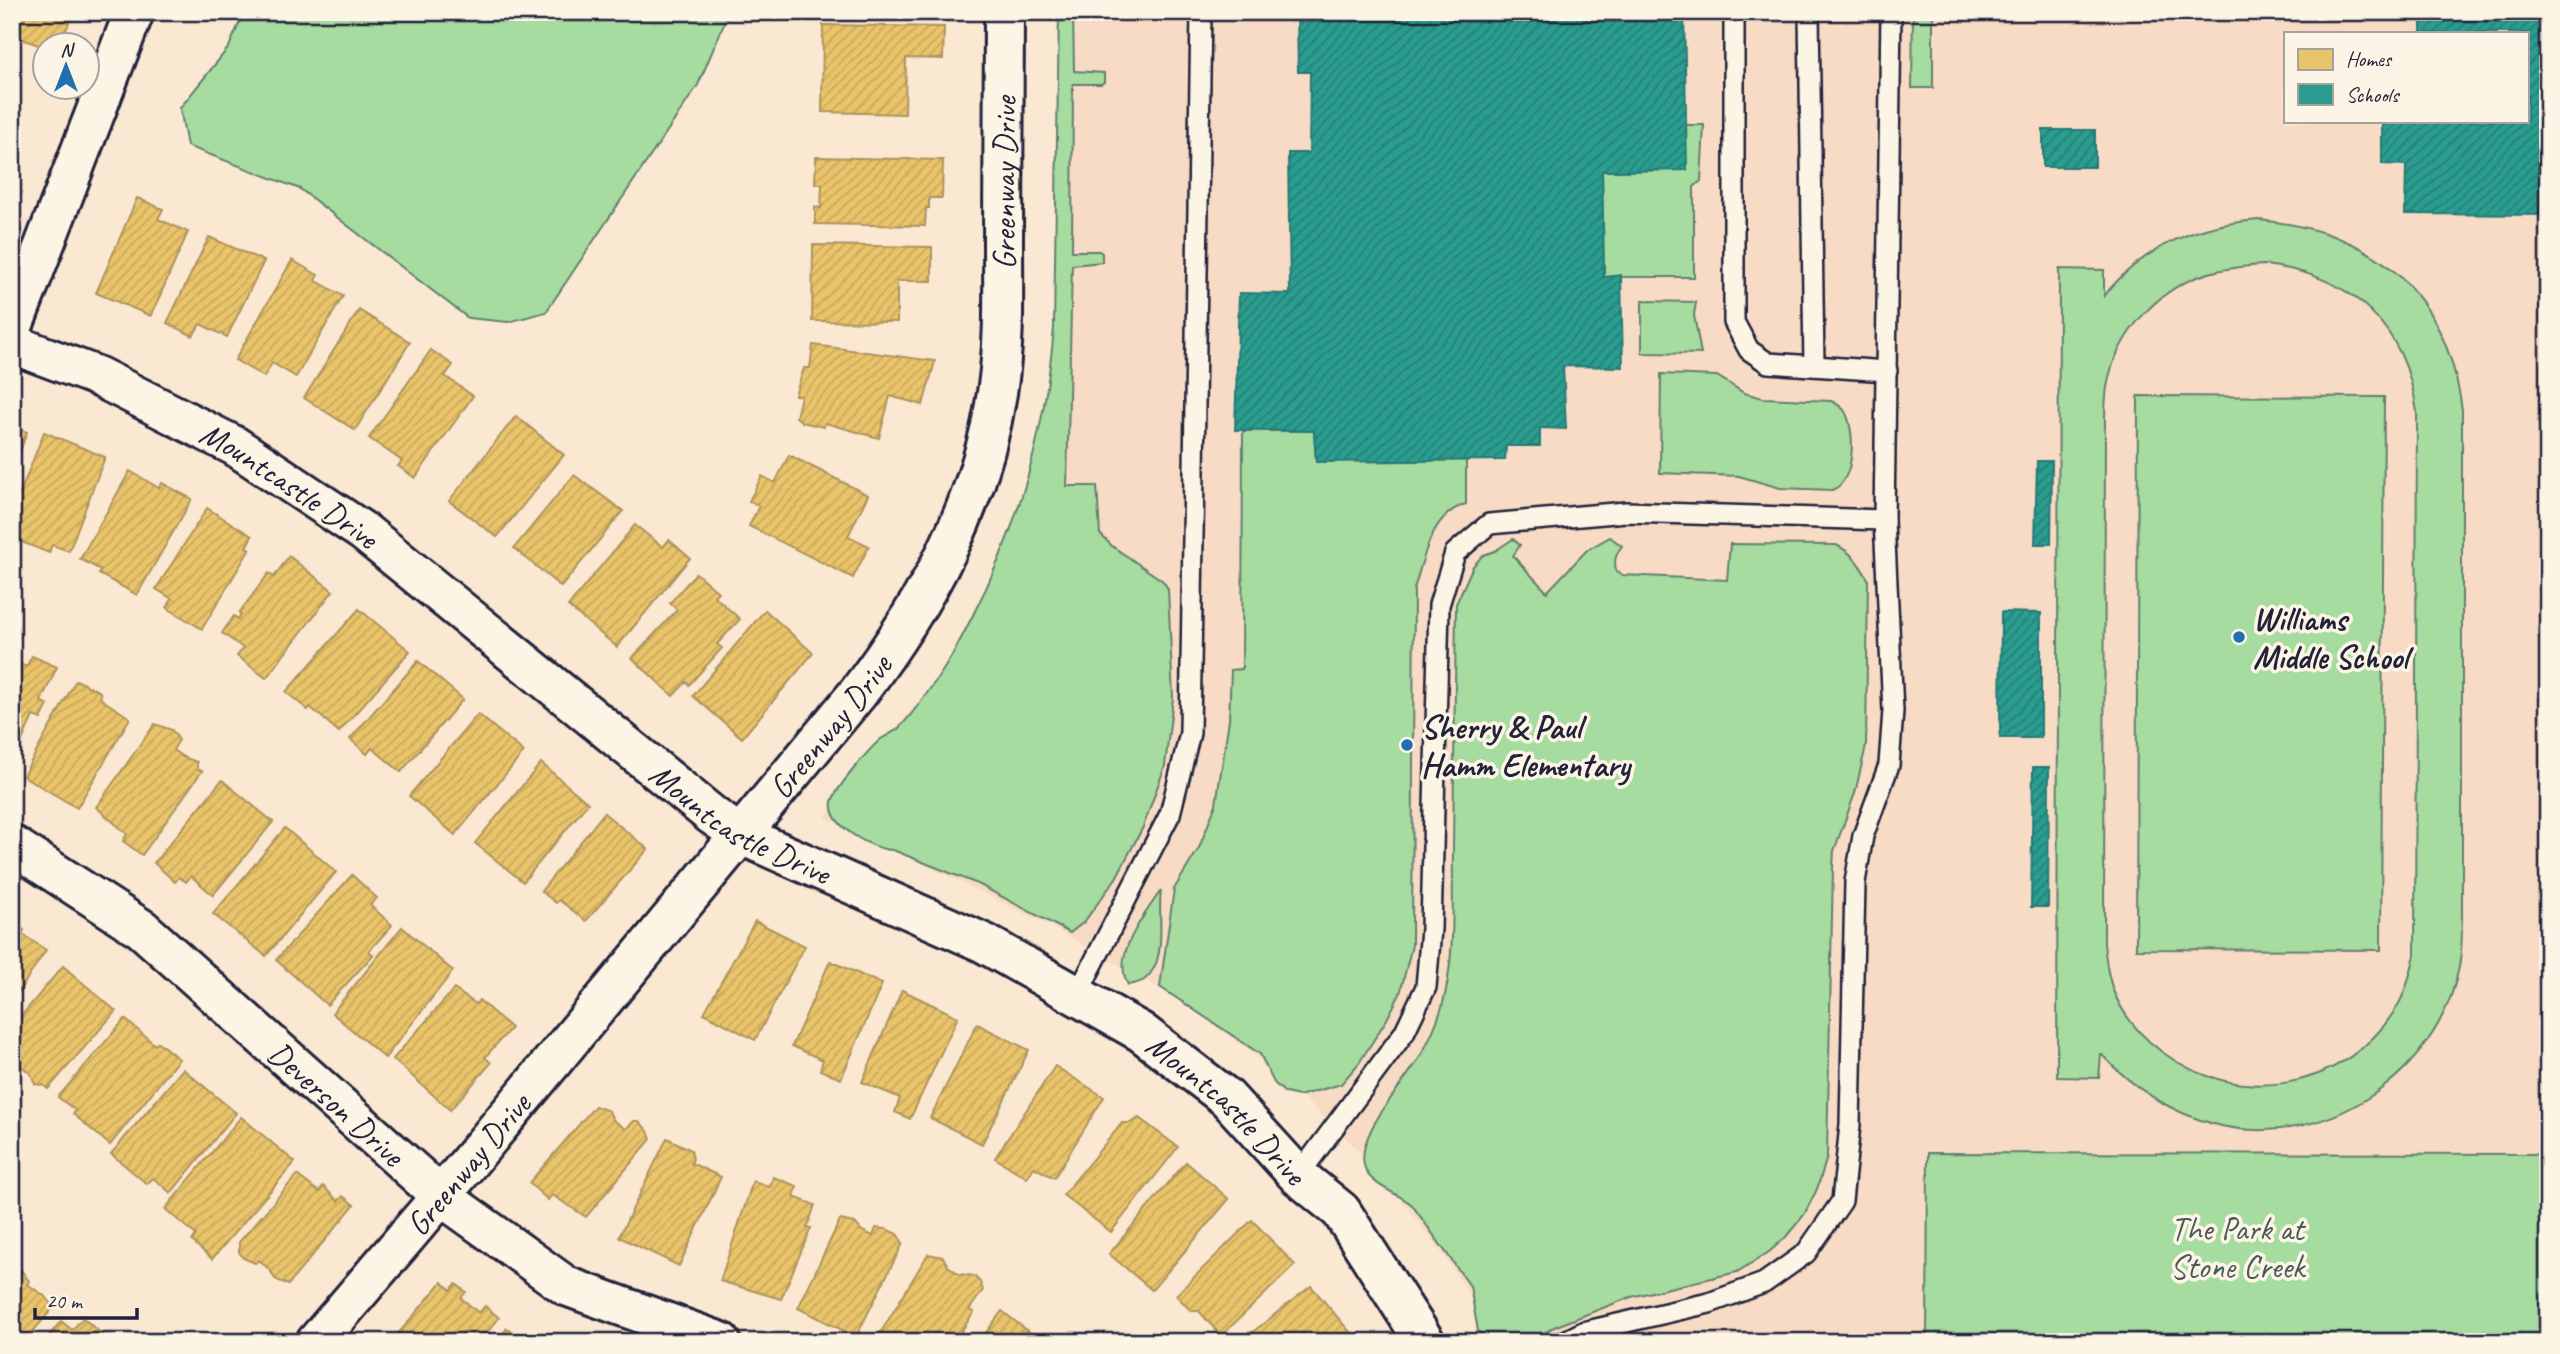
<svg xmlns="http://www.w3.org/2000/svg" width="2560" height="1354" viewBox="0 0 2560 1354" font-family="Caveat,sans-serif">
  <defs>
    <pattern id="homes-hatch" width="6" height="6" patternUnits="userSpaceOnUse" patternTransform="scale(1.75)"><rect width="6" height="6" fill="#e9c46a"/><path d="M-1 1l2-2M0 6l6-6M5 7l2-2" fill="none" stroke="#c8a85d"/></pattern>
    <pattern id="schools-hatch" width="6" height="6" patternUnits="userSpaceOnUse" patternTransform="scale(1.75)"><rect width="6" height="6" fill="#2a9d8f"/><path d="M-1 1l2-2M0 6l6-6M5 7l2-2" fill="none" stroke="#248076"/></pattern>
  </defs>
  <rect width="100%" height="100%" fill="#fbe8d3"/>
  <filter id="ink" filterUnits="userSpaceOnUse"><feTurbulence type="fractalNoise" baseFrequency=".0143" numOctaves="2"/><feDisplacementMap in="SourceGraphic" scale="14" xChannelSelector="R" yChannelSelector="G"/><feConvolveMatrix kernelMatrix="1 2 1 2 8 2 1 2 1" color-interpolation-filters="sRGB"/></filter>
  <g filter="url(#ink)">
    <path fill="#f7dbc4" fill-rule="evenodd" d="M1058,12H2548V1154L1929,1153L1927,1342H1499L1445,1257L1404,1203L1360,1152L1311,1105L1266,1064L1218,1027L1167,993L1043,922L825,817L941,673L1004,554L1038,443L1050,370L1053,324ZM2285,33H2527V121H2285Z"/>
    <g fill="#a6dca0" stroke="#647f6e" stroke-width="2" fill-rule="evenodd">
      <polygon points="244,12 729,12 698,85 546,312 508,322 468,318 300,189 187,146 180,108 229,47"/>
      <path d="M1059,12H1073L1074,71L1104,73V82L1101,84H1073L1072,251H1099L1102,253V262L1072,265L1067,486H1097L1100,534L1112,546L1163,581L1168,589L1173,698L1165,766L1143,827L1116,878L1084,922L1070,933L980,885L893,850C873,850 828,826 832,802C835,789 870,748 881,739C887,735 894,732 899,728C911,716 922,700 932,686C948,665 960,641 972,617C1020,524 1045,432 1054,328Z"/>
      <polygon points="1913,12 1933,12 1933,88 1912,88"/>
      <polygon points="1686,125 1704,125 1701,181 1694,187 1694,277 1604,277 1602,171 1686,170"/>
      <path d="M2259,220C2376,231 2446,292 2462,410V919C2462,935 2462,952 2459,967C2438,1075 2325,1151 2217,1125C2171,1113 2133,1088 2101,1054L2099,1078L2057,1077L2059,269L2104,270V296C2143,247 2197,224 2259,220ZM2265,265C2352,275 2405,325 2417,412L2415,955C2410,974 2406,994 2395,1010C2344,1091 2238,1108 2162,1052C2142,1037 2125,1018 2115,995C2108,979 2106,961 2104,943L2105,418C2105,402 2106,385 2111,370C2125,326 2162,287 2206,274C2225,268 2245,266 2265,265Z"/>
      <polygon points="1642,301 1696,302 1694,315 1701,354 1642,353"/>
      <path d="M1661,374L1717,376L1744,393L1763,398L1831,401C1836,403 1840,406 1844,410C1856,428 1856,482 1832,490L1780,488L1739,476L1660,473Z"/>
      <polygon points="2138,396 2384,397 2381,950 2136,949"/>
      <path d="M1243,431H1314L1316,461L1466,460V504C1430,514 1424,559 1414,589L1412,945L1400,994L1387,1019L1359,1063L1341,1084L1299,1096L1285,1093L1274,1083L1260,1054L1160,987L1174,889L1199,848L1216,804L1229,720L1231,670L1242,669Z"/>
      <path d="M1610,537L1622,546C1615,555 1614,560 1616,572L1623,575L1727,580L1730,544L1836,545C1851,551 1860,565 1868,579L1866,746L1855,793L1834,851L1833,868L1827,1157L1817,1189L1804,1215L1785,1238L1769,1252L1737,1272L1631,1297L1554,1327L1530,1342H1490L1478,1331L1470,1286L1412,1205C1400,1194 1374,1187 1366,1171C1350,1138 1406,1083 1421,1055C1429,1041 1437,1022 1442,1007C1456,956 1452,900 1453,848C1454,767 1455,685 1456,604L1473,566L1483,555L1495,551L1513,539L1520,545L1513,556L1547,592L1587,550Z"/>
      <path d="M1161,890C1157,917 1169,961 1144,980C1140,983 1132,984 1128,985C1111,954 1145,915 1161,890Z"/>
      <polygon points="1928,1153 2548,1154 2548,1342 1927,1342"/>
    </g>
    <g fill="url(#homes-hatch)" stroke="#ad935c" stroke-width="2">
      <polygon points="12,12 73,12 60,46 46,46 46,48 12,35"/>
      <polygon points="823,25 944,27 943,59 906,58 905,114 822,112"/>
      <polygon points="816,157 943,160 942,198 929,198 929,208 926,208 925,226 815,224 815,207 821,208 822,184 815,184"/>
      <polygon points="137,198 163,209 158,219 188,232 151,316 96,293"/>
      <polygon points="209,237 264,261 227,337 200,324 193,336 167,323"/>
      <polygon points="813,245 932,247 932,281 897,281 897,322 812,321"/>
      <polygon points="292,260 318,275 315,280 343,296 296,377 272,363 264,377 235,360"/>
      <polygon points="359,310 410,342 355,430 304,398"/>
      <polygon points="813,345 935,361 923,405 890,396 879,438 825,423 824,427 802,422 796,417 801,396 795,395 804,368 810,368"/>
      <polygon points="431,350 453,365 445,376 473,396 415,478 398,466 402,461 369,438"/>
      <polygon points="516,416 564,455 497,537 449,501"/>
      <polygon points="12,426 27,432 12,473"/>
      <polygon points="44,432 105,457 69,551 52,545 49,553 12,538 12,514"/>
      <polygon points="789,455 868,495 848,536 869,546 853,578 749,526 759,506 749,501 762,476 775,483"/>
      <polygon points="130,471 159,488 162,483 192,499 137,595 99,574 101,570 80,559"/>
      <polygon points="574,475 623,511 561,587 514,548"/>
      <polygon points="207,508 252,536 246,547 250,549 202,629 167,608 172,599 156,589"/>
      <polygon points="635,525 663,547 669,540 690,558 617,647 568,606"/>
      <polygon points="289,556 333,591 266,678 237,656 243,648 222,633 234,616 238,619 241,615 239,613 269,573 274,577"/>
      <polygon points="696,573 718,592 714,596 740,619 717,644 722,648 689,685 686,682 673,696 632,658 677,610 670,603"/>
      <polygon points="359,609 410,651 339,732 310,707 308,710 286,692"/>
      <polygon points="765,610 813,653 742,738 693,696"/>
      <polygon points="32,656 57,667 41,701 48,705 41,719 33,716 12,763 12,660 26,667"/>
      <polygon points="418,661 463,699 401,772 372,748 367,754 350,739"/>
      <polygon points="76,680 100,692 101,699 130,718 77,808 23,776"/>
      <polygon points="478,714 524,752 455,835 409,796"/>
      <polygon points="155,724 172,730 179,740 173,750 183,757 197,762 197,769 202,771 142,855 123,841 127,834 96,807"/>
      <polygon points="541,763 588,803 523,882 475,843"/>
      <polygon points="222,780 273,822 213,895 191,876 186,882 179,877 175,882 154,863"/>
      <polygon points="604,813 648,849 586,921 559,900 556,903 541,891"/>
      <polygon points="285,828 336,872 266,956 213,914"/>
      <polygon points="352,875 377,898 370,905 392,925 369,951 373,955 327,1005 276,960"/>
      <polygon points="755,921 805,946 755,1040 704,1013"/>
      <polygon points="12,923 24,930 22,934 46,950 12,1002"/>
      <polygon points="402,927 453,971 385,1058 332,1013"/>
      <polygon points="830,961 882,984 841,1079 820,1070 823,1060 792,1046"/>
      <polygon points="63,966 116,1011 48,1089 43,1085 35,1084 31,1074 19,1064 16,1067 12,1067 12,1027"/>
      <polygon points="454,989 476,1004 479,1000 511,1028 485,1057 491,1063 450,1110 393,1059"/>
      <polygon points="902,990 958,1017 910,1119 895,1112 900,1098 862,1082"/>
      <polygon points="125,1019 155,1045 158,1042 179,1059 110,1145 73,1114 76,1111 58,1097"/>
      <polygon points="977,1024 1029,1050 982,1144 930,1118"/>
      <polygon points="1055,1066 1104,1097 1054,1178 1034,1167 1027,1178 995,1158"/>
      <polygon points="183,1069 236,1113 171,1193 153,1178 147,1184 111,1154"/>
      <polygon points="595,1106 609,1111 613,1120 626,1129 634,1121 639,1121 648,1131 651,1139 586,1217 552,1195 548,1200 529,1183"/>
      <polygon points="241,1117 295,1162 212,1259 192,1241 196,1235 165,1209"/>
      <polygon points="1139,1118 1178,1147 1111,1232 1063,1195 1122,1123 1130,1123"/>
      <polygon points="667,1138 691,1150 693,1159 691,1163 721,1177 679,1266 619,1237"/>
      <polygon points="1186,1162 1229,1199 1152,1290 1109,1254"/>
      <polygon points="297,1175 319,1192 323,1186 338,1201 343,1196 354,1205 288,1285 275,1279 270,1270 259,1260 255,1263 243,1258 239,1252 239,1242"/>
      <polygon points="773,1177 797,1186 794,1197 815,1205 807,1228 811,1228 781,1299 720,1281 753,1181 770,1187"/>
      <polygon points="840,1220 855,1223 862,1231 873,1236 876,1228 886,1229 897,1234 903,1243 856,1337 798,1308"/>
      <polygon points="1252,1220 1295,1265 1221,1336 1199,1311 1191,1311 1176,1295"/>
      <polygon points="928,1254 943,1257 948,1266 959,1274 974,1276 980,1282 983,1290 969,1310 974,1312 954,1342 875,1342"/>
      <polygon points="12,1265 21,1270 29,1281 27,1284 46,1297 54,1307 24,1342 12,1342"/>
      <polygon points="442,1282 451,1290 456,1284 466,1292 461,1298 479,1313 485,1306 499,1318 480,1342 391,1342"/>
      <polygon points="1311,1286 1351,1333 1340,1342 1240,1342"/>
      <polygon points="1002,1311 1042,1342 979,1342"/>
      <polygon points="83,1318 111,1342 44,1342 61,1321 72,1330"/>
      <polygon points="507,1328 527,1342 498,1342"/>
    </g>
    <g fill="url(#schools-hatch)" stroke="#287876" stroke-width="2">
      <polygon points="1297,12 1684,12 1687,170 1602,171 1604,277 1621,275 1623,367 1563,366 1566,429 1540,428 1540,446 1506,446 1505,460 1316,462 1314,431 1235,430 1239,293 1290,294 1288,153 1309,153 1310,72 1298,72"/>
      <polygon points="2421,12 2548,12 2548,215 2405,214 2406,165 2382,164 2382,121 2527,121 2527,33 2421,33"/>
      <rect x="2043" y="130" width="52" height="37"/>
      <polygon points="2037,461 2052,461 2051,544 2035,544"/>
      <polygon points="2001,612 2041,613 2041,738 2000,738"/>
      <polygon points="2033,767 2049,767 2048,907 2031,907"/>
    </g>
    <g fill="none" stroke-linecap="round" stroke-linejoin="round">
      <g stroke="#22223b" stroke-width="24">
        <g id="lane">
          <polyline points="1734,12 1734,322 1749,350 1768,363 1887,371"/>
          <polyline points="1809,12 1814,366"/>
          <polyline points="1884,520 1891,12"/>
          <polyline points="1077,995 1170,814 1190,733 1201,12"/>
          <polyline points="1298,1176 1404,1033 1426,987 1431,929 1439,605 1455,553 1489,524 1626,512 1884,520 1893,711 1889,765 1863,836 1855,882 1850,1125 1842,1201 1806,1253 1764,1283 1709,1303 1583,1332 1563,1342"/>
        </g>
      </g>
      <g stroke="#22223b" stroke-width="44">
        <g id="street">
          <polyline points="12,329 134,12"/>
          <path id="s1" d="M12,344L97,376L235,446L364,532L713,816L739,834L984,943L1141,1032L1227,1098L1298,1176L1341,1211L1425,1342"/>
          <path id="s2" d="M12,845L142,929L441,1196L566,1286L721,1342"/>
          <path id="s3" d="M316,1342L441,1196L858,693C926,603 980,506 997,393C1005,343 1003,291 1003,240C1003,164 1004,88 1004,12"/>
        </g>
      </g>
      <use href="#lane" stroke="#fcf5e5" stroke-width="19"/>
      <use href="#street" stroke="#fcf5e5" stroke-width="38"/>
    </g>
  </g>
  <g fill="#1f6fb2" stroke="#fcf5e5" stroke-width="2.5">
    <circle cx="2239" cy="637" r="7"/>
    <circle cx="1407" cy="745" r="7"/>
  </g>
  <g text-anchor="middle" stroke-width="7" stroke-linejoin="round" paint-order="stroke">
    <g font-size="33" fill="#22223b" stroke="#fcf5e5">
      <text dy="12" stroke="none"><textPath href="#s3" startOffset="1390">Greenway Drive</textPath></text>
      <text dy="12" stroke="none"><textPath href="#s1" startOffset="312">Mountcastle Drive</textPath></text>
      <text dy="12" stroke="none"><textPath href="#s3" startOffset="802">Greenway Drive</textPath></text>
      <text dy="12" stroke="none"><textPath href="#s1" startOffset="878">Mountcastle Drive</textPath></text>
      <text dy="12" stroke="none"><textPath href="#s2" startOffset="416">Deverson Drive</textPath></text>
      <text dy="12" stroke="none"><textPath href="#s1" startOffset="1446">Mountcastle Drive</textPath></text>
      <text dy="12" stroke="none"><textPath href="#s3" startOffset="234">Greenway Drive</textPath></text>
    </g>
    <g font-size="33" font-weight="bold" fill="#22223b" stroke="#fcf5e5" text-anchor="start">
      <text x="2253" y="630">Williams<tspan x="2253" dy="38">Middle School</tspan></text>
      <text x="1421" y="738">Sherry &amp; Paul<tspan x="1421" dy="38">Hamm Elementary</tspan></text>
    </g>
    <g font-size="33" fill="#4a5a59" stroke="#fcf5e5">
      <text x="2237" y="1240">The Park at<tspan x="2237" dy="38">Stone Creek</tspan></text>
    </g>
  </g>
  <rect width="2560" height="1354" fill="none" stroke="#fcf5e5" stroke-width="42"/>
  <rect x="21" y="21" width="2518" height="1312" fill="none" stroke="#22223b" stroke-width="2.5" filter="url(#ink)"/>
  <rect x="2284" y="32" width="245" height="91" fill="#fcf5e5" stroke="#a5a1a1" stroke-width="2"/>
  <rect x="2298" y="49" width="35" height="21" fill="#e9c46a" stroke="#a5a1a1" stroke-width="2"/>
  <text x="2346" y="66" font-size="21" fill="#22223b">Homes</text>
  <rect x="2298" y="84" width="35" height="21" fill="#2a9d8f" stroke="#a5a1a1" stroke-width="2"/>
  <text x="2346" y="102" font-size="21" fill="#22223b">Schools</text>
  <g transform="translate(66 66)"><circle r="33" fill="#fcf5e5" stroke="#a5a1a1" stroke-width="2"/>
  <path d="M0-5L12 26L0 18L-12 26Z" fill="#1f6fb2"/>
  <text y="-10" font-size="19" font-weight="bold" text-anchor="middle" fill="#22223b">N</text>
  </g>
  <path d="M35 1308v10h102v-10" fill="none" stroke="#22223b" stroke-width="3.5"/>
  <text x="46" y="1308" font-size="21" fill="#22223b" stroke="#fcf5e5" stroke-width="5" paint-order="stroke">20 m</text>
</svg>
